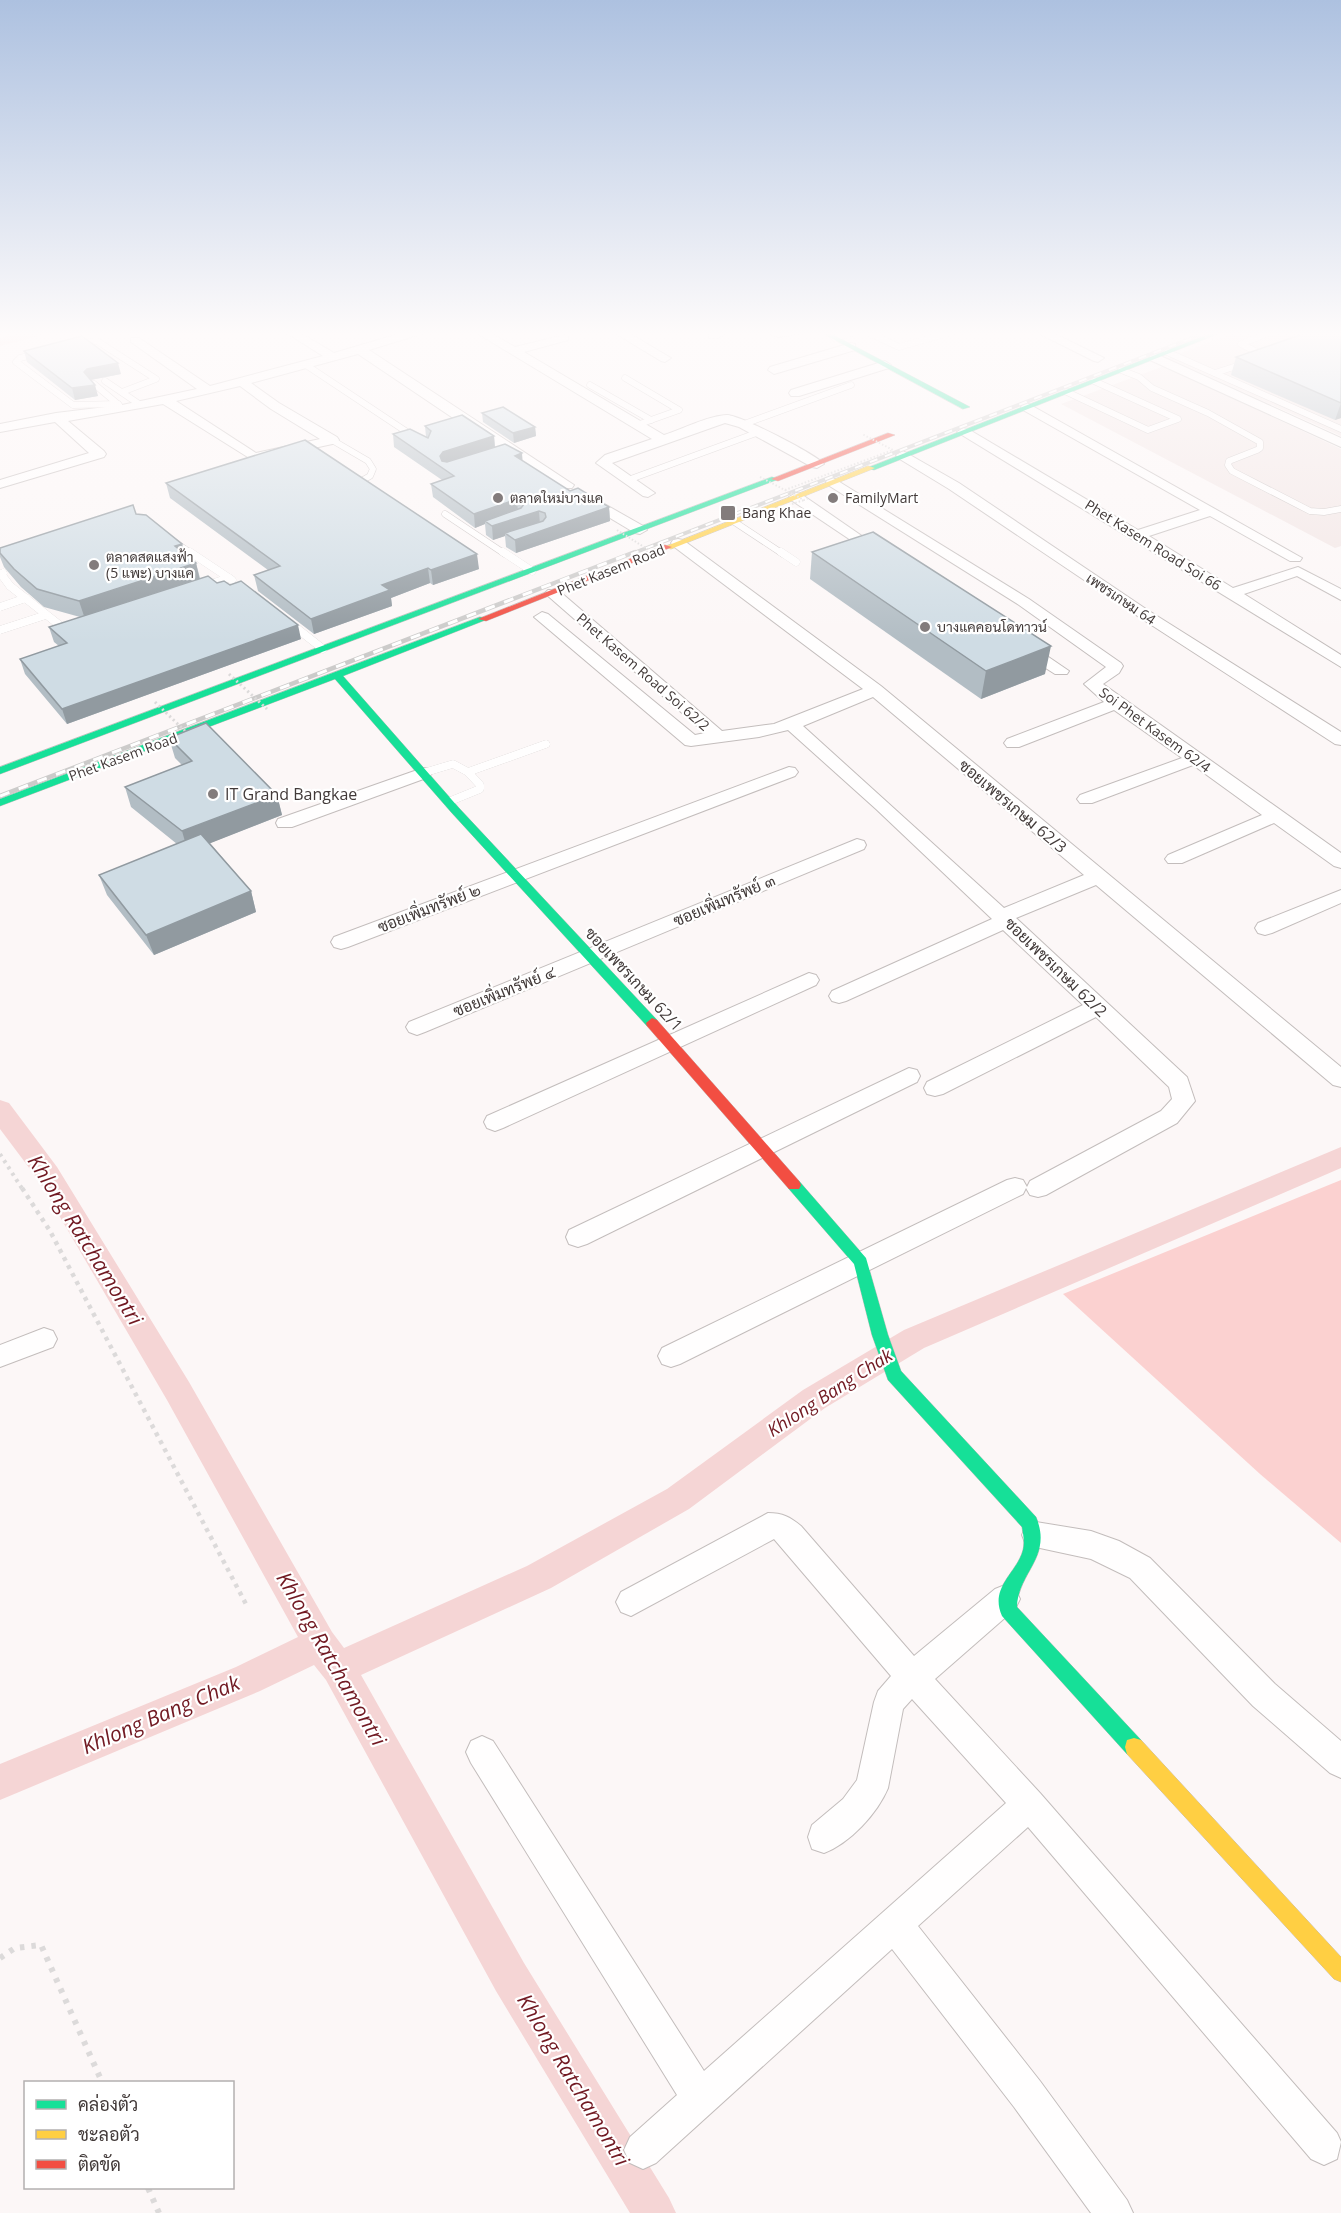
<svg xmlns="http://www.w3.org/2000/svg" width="1341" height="2213" viewBox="0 0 1341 2213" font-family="'Open Sans',Sarabun,sans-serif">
  <rect width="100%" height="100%" fill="#fcf7f7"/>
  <g fill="#f2e6e5">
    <polygon points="1236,332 1341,332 1341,436 1168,358"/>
    <polygon points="1164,366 1341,449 1341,546 1335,548 1061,404"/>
  </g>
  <polygon fill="#fbd1d0" points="1341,1180 1341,1543 1260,1474 1063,1294"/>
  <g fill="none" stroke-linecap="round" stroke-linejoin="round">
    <g fill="#f5d5d5" fill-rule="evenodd">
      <polygon points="23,332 45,332 43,335 0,346 0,338"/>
      <polygon points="0,1100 9,1103 57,1167 189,1382 332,1632 344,1648 527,1566 667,1489 803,1390 904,1330 1341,1147 1341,1168 924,1348 825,1408 689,1509 551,1588 361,1675 524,1963 669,2198 676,2213 630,2213 496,1991 326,1680 314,1665 260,1691 0,1800 0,1764 236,1667 298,1637 167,1400 39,1181 0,1129"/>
    </g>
    <g stroke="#c3bdbc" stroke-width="7">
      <g id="lane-far1">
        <polyline points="867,332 899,347 952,332"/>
        <polyline points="834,338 855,332"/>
        <polyline points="75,343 97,341 156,379 122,392"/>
        <polyline points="1167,352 1341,429"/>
        <polyline points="37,354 20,358 16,362 73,405 118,404"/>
        <polyline points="1265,356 1241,344 1271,332"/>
        <polyline points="306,365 416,438"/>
        <polyline points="1121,370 1139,377 1152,388 1208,413 1260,442 1260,448 1257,450 1229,461 1228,465 1232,471 1310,511 1324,512 1341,509"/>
        <polyline points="1215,373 1246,363"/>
        <polyline points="625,378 679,410 637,425"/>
        <polyline points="105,381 139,404"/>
        <polyline points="94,384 119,405"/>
        <polyline points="590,385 651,420"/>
        <polyline points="1067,392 1148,430 1178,419 1094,381"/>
        <polyline points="744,424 851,385"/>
        <polyline points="332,440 368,461 373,469 370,476 363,480"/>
        <polyline points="628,480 759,432"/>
        <polyline points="445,514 505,554"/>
        <polyline points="733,521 783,554"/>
        <polyline points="172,540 192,554"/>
      </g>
    </g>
    <g stroke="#c3bdbc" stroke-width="8">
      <g id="lane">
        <polyline points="190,552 232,580"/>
        <polyline points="503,552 532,571"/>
        <polyline points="781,552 796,562"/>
        <polyline points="3,573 1,574 10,586 62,627 69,628"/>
        <polyline points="204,586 229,578"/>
        <polyline points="0,607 26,598"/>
        <polyline points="290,623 323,649"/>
        <polyline points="0,630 46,615"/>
        <polyline points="423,773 453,764 468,772"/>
        <polyline points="448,802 480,789 480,785 468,772 546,744"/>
      </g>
    </g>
    <g stroke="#c3bdbc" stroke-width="2">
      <g id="street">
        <path d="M285,332H299L334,353L405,332H423L421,334L369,350L574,485L572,488H562L505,453L358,354L251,383L279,403L337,437L339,440L337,443L254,461L163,404L68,421L104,451L106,454L104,457L0,488V480L89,453L55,422L0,432V424L56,413L122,405L197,389L131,342V338H139L210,386L323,356ZM240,386L271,409L320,439L256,453L176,401Z"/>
        <path d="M475,332H489L515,347L564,335L568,336V340L524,352L664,435C683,429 707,416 727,415C740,415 815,454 824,464L817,468L812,467L739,427L725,423L612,463L655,493L648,497L643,496L596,463L605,455L652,439Z"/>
        <polygon points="613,332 627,332 671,358 665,362 661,361"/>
        <polygon points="714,332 731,332 717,338 709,338 709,334"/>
        <polygon points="763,332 800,332 798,334 779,337"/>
        <polygon points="1036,332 1051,332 1104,358 1098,362 1094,361"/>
        <polygon points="851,343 855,344 855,350 774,374 768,370 770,367"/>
        <polygon points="1154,353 1341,438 1341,447 1150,360 1150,354"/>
        <polygon points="885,361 891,365 889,368 799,396 791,396 789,393 791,390"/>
        <polygon points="1027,403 1302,558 1300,561 1290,561 1210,516 1149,536 1233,588 1298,567 1341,589 1341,600 1297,576 1244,594 1341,655 1341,667 957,432 963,428 968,429 1138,530 1200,510 1023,410 1021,407 1023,404"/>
        <polygon points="903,451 959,483 1146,609 1341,732 1341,745 1335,744 1136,615 949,489 898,458 896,455"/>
        <polygon points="833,478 1029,599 1121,663 1123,666 1119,673 1103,684 1341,853 1341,868 1334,866 1274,823 1182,863 1168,863 1165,859 1168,855 1262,815 1193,765 1092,803 1080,803 1077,799 1080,795 1182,758 1114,710 1019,747 1007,747 1004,743 1007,739 1104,702 1084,684 1106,667 1019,605 828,485 826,482 828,479"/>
        <polygon points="585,493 645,527 647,530 640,534 635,533 580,500 578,497"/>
        <polygon points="796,493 801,494 888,554 886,557 876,557 791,500 789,497"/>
        <path d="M678,539L683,540L881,686L1341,1067V1087L1333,1085L1096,885L1016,918L1187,1077L1195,1101L1177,1123L1046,1195L1038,1197L1030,1195L1026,1188L1023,1194L680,1364L671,1367L662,1364L658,1356L662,1348L1007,1180L1015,1178L1023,1180L1027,1187L1030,1181L1161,1111L1172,1099L1169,1087L1096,1017L943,1094L935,1096L927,1094L924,1088L927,1082L1083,1005L1003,930L846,1001L839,1003L832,1001L829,996L832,991L992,919L876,809L788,730L759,737L691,746L685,745L534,617L542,612L548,614L695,735L705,733L548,596L545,593L548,590H558L722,731L774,724L863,689L673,546L671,543L673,540ZM873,697L1084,875L1004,908L803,726Z"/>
        <polygon points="1022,641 1028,643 1069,671 1067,674 1055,674 1016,649 1014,646"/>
        <polygon points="789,767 795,768 798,772 795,776 348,947 341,949 334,947 331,942 334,937"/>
        <polygon points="423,768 429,769 432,773 429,777 292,827 278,827 276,823 278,819"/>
        <polygon points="857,839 864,841 866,845 864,849 425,1032 417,1035 409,1032 406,1027 409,1022"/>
        <polygon points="1341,890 1341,903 1272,933 1265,935 1258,933 1255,928 1258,923"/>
        <polygon points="809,973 816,975 819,980 816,985 503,1128 495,1131 487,1128 484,1122 487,1116"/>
        <polygon points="909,1068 917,1070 920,1076 917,1082 587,1244 578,1247 569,1244 566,1237 569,1230"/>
        <polygon points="44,1328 53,1331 57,1339 53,1347 0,1367 0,1345"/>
        <path d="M768,1513C783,1513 790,1517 801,1526L914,1656L995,1589L1005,1585L1015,1589L1020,1599L1015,1609L935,1679L1040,1793L1337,2133L1341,2142L1337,2159L1324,2165L1311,2159L1028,1827L918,1926L1040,2081L1127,2200L1133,2213H1091L1014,2107L892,1949L656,2163L643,2169L630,2163L624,2150L630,2137L677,2095L471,1763L466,1752L471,1741L482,1736L493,1741L704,2071L1006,1803L912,1699L903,1709L888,1788C877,1814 850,1843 824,1853L812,1849L808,1837L812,1825L843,1799L857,1780L874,1702L878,1691L891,1676L774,1539L631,1616L621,1612L616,1602L621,1592Z"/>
        <polygon points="1036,1522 1091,1531 1119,1541 1150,1558 1275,1684 1341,1741 1341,1778 1330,1773 1253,1706 1130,1578 1091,1559 1026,1545 1022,1535 1026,1525"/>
      </g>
    </g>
    <g stroke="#c3bdbc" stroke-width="1">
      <g id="fast">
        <polygon points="820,332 828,332 970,407 963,409"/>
        <polygon points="1214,332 1223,332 874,470 867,468"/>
        <polygon points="772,477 779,479 0,774 0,767"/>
        <polygon points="480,617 488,619 343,676 459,808 657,1020 658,1023 657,1026 647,1026 451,812 335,679 0,806 0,799"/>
        <path d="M794,1179L799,1181L866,1258L888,1335L901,1371L1036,1517C1053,1557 1018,1572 1017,1607L1141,1740L1143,1747L1141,1754L1134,1756L1127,1754L1002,1616C989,1587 1017,1573 1023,1550C1025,1542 1023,1534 1022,1527L888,1380L872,1335L854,1264L789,1189L787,1185L789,1181Z"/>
      </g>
    </g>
    <g stroke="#c3bdbc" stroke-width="1">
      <g id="slow">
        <polygon points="868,466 875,468 671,549 664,547"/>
        <polygon points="1134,1738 1141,1740 1341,1957 1341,1982 1334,1979 1127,1754 1125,1747 1127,1740"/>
      </g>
    </g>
    <g stroke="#c3bdbc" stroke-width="1">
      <g id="jam">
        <polygon points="888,433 895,435 778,481 771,479"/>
        <polygon points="665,545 672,547 486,621 478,619"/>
        <polygon points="652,1018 657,1020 799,1181 801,1185 799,1189 789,1189 647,1026 646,1023"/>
      </g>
    </g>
    <polyline stroke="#dcdada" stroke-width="4" stroke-dasharray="3 4.5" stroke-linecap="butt" points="0,1154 23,1190"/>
    <polyline stroke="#dcdada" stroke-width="4.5" stroke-dasharray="4 5" stroke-linecap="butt" points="22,1188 50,1231 247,1606"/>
    <g stroke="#dcdada" stroke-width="6" stroke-dasharray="4.5 7" stroke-linecap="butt">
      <polyline points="0,1958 15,1948 41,1945 102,2082"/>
      <polyline points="148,2188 159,2213"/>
    </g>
    <use href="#lane-far1" stroke="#fffefe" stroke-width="6"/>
    <use href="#lane" stroke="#fffefe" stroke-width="8"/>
    <use href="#street" fill="#fffefe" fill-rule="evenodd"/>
    <use href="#fast" fill="#16e098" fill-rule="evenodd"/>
    <use href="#slow" fill="#ffcf43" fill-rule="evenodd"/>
    <use href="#jam" fill="#f24e42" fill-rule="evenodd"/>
    <g stroke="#cccbca" stroke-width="4">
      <polyline id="rail-far1" points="631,554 1208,332"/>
    </g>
    <g stroke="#cccbca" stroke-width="4.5">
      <polyline id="rail" points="0,796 635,552"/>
    </g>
    <use href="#rail-far1" stroke="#fff" stroke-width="2" stroke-dasharray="8" stroke-linecap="butt"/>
    <use href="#rail" stroke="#fff" stroke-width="3" stroke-dasharray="10" stroke-linecap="butt"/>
    <g stroke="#dcdada" stroke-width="2" stroke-dasharray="1.5 2" stroke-linecap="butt">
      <polyline points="1192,332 1217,341"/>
      <polyline points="760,477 804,500 809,498"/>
      <polyline points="785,490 893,450 862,434"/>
      <polyline points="792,504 804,500"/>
      <polyline points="617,530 655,554"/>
    </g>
    <g stroke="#dcdada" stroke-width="3" stroke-dasharray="2 3" stroke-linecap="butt">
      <polyline points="653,552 659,556"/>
      <polyline points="229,674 267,709"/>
      <polyline points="155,702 188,734"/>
    </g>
  </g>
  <g fill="#b2bdc4">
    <polygon points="1341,332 1341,418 1335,420 1231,375 1236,357"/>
    <polygon points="24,351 121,374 91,380 98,396 75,400 27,362"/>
    <polygon points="482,413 535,427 536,436 514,443 483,422"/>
    <polygon points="425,426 494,436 495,447 522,461 570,491 609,507 610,521 516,553 506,547 505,536 493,540 486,535 485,524 475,528 433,497 431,484 442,480 394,447 393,434 426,437"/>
    <polygon points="166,483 479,569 433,585 430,583 391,598 392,606 314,634 258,591 254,575 268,570 170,498"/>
    <polygon points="136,514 182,544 185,555 196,563 200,578 217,583 301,639 67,724 25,674 20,659 59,646 54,642 49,627 80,617 44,607 21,587 4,567 0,557 0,553"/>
    <polygon points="812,552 1045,674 981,699 810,579"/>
    <polygon points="169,738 277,795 282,815 210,843 251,891 256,912 154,955 107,895 99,875 177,844 131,807 125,787 182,765 175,758"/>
  </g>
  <g fill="#919aa0">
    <polygon points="118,363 121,374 90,380 84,372 87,369"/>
    <polygon points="95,385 98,396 75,400 72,388"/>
    <polygon points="1341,403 1341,418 1335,420"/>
    <polygon points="535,427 536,436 514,443 513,433"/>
    <polygon points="494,436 495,449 445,465 442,469 440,456 443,452"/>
    <polygon points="522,453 523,467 515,456"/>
    <polygon points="517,499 518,512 485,521 485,524 475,528 474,514"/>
    <polygon points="609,507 610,521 516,553 515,540"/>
    <polygon points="539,511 540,525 505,533 505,536 493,540 492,526"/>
    <polygon points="182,544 187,561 175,546"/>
    <polygon points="477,554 479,569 433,585 431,570"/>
    <polygon points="196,563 200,581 85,619 79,601"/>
    <polygon points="428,568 430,583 391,598 392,606 314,634 311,619 382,585"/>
    <polygon points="298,625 301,639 67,724 62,709"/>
    <polygon points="1051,646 1045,674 981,699 986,671"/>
    <polygon points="277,795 282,815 188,852 182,831"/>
    <polygon points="251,891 256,912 154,955 146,935"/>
  </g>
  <g fill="#cfdce4" stroke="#919aa0" stroke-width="1.5">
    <polygon points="1309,332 1341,332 1341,403 1236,357"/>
    <polygon points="82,336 118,363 87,369 84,372 95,385 72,388 24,351"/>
    <polygon points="503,407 535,427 513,433 482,413"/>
    <polygon points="462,415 494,436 443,452 440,456 442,461 447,462 505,444 522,453 515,456 570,491 578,488 609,507 515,540 505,533 543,521 546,517 545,513 539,511 492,526 485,521 521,508 524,504 523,500 517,499 474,514 431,484 454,476 393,434 410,429 428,438 431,431 425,426"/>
    <polygon points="305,440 477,554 431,570 428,568 382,585 390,590 311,619 254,575 280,566 166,483"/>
    <polygon points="133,505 136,514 146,515 182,544 175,546 196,563 79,601 37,589 14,569 0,553 0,548"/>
    <polygon points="873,532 1051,646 986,671 812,552"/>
    <polygon points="208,576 217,583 224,581 230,585 241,581 298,625 62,709 20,659 67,643 49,627"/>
    <polygon points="206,723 277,795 182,831 125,787 192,761 169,738"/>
    <polygon points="201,834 251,891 146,935 99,875"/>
  </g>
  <linearGradient id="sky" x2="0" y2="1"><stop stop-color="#adc1e0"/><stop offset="0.52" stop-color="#fefbfb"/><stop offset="1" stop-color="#fefbfb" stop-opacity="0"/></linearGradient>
  <rect width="1341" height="642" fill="url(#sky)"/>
  <g fill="#837c7c" stroke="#fff" stroke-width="2">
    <circle cx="498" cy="498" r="6"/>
    <circle cx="833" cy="498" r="6"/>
    <rect x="720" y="505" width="16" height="16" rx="3"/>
    <circle cx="94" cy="565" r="6"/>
    <circle cx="925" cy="627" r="6"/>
    <circle cx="213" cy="794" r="6"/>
  </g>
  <g text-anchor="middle" stroke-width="4.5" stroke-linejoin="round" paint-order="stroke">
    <g font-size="14" fill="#423a39" stroke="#fff" text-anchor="start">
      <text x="510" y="503">ตลาดใหม่บางแค</text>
      <text x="845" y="503">FamilyMart</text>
      <text x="742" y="518">Bang Khae</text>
      <text x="106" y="562">ตลาดสดแสงฟ้า<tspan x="106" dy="16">(5 แพะ) บางแค</tspan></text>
      <text x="937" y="632">บางแคคอนโดทาวน์</text>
    </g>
    <g font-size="14" fill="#423a39" stroke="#fff">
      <text transform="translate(1153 545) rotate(32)" y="5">Phet Kasem Road Soi 66</text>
      <text transform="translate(611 570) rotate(-22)" y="5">Phet Kasem Road</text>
      <text transform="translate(1121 599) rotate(34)" y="5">เพชรเกษม 64</text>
      <text transform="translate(643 672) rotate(41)" y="5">Phet Kasem Road Soi 62/2</text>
      <text transform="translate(1155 730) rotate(36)" y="5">Soi Phet Kasem 62/4</text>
      <text transform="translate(123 757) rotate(-20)" y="5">Phet Kasem Road</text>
    </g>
    <g font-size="16" fill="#423a39" stroke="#fff" text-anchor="start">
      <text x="225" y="800">IT Grand Bangkae</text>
    </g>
    <g font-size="16" fill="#423a39" stroke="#fff">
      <text transform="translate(1013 806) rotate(40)" y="6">ซอยเพชรเกษม 62/3</text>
      <text transform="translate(724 900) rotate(-23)" y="6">ซอยเพิ่มทรัพย์ ๓</text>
      <text transform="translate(429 908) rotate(-21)" y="6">ซอยเพิ่มทรัพย์ ๒</text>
      <text transform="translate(1056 967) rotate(44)" y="6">ซอยเพชรเกษม 62/2</text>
      <text transform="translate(634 979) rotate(47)" y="6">ซอยเพชรเกษม 62/1</text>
      <text transform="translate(504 991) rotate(-22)" y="6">ซอยเพิ่มทรัพย์ ๔</text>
    </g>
    <g font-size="18" font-style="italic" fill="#711922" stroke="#fff">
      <text transform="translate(830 1393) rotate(-33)" y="6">Khlong Bang Chak</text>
    </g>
    <g font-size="21" font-style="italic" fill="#711922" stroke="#fff">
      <text transform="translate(85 1240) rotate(58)" y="7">Khlong Ratchamontri</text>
      <text transform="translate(331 1659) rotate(60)" y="7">Khlong Ratchamontri</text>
      <text transform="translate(161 1715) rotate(-23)" y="7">Khlong Bang Chak</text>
      <text transform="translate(573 2080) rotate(59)" y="7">Khlong Ratchamontri</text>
    </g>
  </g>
  <rect x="24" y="2081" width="210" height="108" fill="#ffffff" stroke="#b3b0b0" stroke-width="1.5"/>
  <rect x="36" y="2100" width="30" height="9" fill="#16e098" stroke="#b3b0b0" stroke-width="1.5"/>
  <text x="78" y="2111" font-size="18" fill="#423a39">คล่องตัว</text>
  <rect x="36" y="2130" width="30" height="9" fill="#ffcf43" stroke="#b3b0b0" stroke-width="1.5"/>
  <text x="78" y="2141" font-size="18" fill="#423a39">ชะลอตัว</text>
  <rect x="36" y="2160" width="30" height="9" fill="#f24e42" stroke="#b3b0b0" stroke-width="1.5"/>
  <text x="78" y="2171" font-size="18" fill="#423a39">ติดขัด</text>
</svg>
